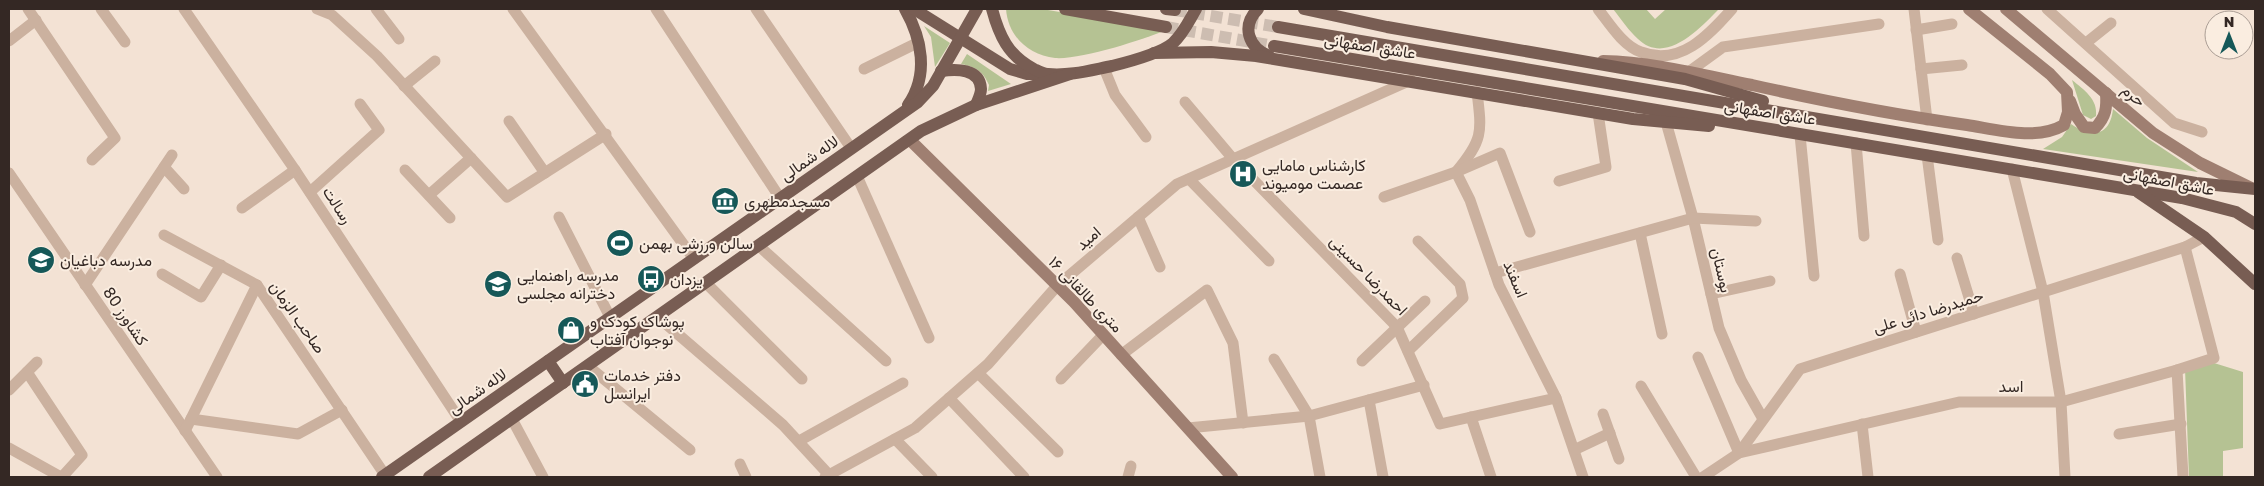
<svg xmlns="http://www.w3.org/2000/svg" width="2264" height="486" viewBox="0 0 2264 486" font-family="'Golos Text',Vazirmatn,sans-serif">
  <rect width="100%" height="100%" fill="#f3e2d4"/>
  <g fill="#b5c293">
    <path d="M1006,9H1042L1166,30C1142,40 1080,60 1055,58C1028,55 1008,36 1006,9Z"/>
    <path d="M1613,9H1646L1655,19L1666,9H1719C1700,28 1666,66 1638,39C1629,31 1621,19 1613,9Z"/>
    <polygon points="924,26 950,43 935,67 931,37"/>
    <path d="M967,54L1011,84L988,91L989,85C983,71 976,67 961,64Z"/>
    <path d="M2072,80C2084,90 2098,99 2096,116L2091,119L2083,115Z"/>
    <path d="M2113,109L2147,138L2198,172L2043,149L2062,137L2071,124C2091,138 2110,137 2113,109Z"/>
    <polygon points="2214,363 2243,372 2243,448 2223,451 2223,477 2189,477 2185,368"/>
  </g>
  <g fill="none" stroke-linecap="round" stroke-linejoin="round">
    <g stroke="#cdbdb1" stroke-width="12" stroke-dasharray="12 6" stroke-linecap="butt">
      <polyline points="1175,10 1278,27"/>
      <polyline points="1166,27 1274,46"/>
    </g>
    <g stroke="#cbb19f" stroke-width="11">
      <polyline points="28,9 115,138 92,160"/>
      <polyline points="101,9 125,42"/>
      <polyline points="184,9 295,170 461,422"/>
      <polyline points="317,9 332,15 377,56 507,197 606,134"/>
      <polyline points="376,9 399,39"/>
      <polyline points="513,9 694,259"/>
      <polyline points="656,9 780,198"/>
      <polyline points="756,9 851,148"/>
      <path d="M1598,9C1609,23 1623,46 1641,52C1680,67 1709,35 1732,9"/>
      <polyline points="1914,9 1927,120"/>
      <polyline points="2047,9 2174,123 2202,132"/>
      <polyline points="1916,30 1952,24"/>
      <polyline points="9,41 36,20"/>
      <polyline points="2086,43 2111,23"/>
      <polyline points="1104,68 1115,95 1146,137"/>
      <polyline points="864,69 919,42"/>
      <polyline points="1921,69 1962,65"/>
      <polyline points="1690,71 1723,47 1879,24"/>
      <polyline points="404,86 435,61"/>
      <path d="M1477,92C1482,133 1483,140 1456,172L1470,200L1499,285L1556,398L1583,477"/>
      <polyline points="1185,102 1234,160 1397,327 1440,424 1556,398"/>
      <polyline points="509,121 545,173"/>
      <polyline points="1666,122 1693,218 1719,328 1741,380 1763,419"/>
      <polyline points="1800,135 1814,276"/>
      <polyline points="1856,143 1864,236"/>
      <polyline points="1927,155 1938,240"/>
      <polyline points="164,167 184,189"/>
      <polyline points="2012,169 2043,292 2061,402 2065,477"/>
      <polyline points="405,170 450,218"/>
      <polyline points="9,173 217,477"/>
      <polyline points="857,176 929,338"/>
      <polyline points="1189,179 1269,261"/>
      <polyline points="1559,181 1606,167 1598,113"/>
      <polyline points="310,192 379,130 360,104"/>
      <polyline points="429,195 471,158"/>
      <polyline points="1384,197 1456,172 1500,153 1530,232"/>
      <polyline points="242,208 295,170"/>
      <polyline points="559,217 610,317"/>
      <polyline points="1138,217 1160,267"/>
      <polyline points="1640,233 1662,334"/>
      <polyline points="164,235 257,285 385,475"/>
      <polyline points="759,246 886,361"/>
      <polyline points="1957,258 1974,314"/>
      <polyline points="1495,273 1693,218 1756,221"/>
      <polyline points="162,274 201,297 221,265"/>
      <polyline points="1900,274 1916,332"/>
      <polyline points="706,283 802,379"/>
      <polyline points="85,285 172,155"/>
      <polyline points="1711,294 1770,281"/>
      <polyline points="658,317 783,425 831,477"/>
      <polyline points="1408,351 1463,298 1460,284 1418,241"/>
      <polyline points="1121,355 1207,290 1233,343 1243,423"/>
      <polyline points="1698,357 1739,453 1959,402 2061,402 2177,370 2183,477"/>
      <polyline points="1274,359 1309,416 1320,477"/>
      <polyline points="1362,361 1425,301"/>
      <polyline points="588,366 690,450"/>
      <polyline points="2177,370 2214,358 2185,247"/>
      <polyline points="27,372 82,455 62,477"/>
      <polyline points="978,373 1058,452"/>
      <polyline points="1061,379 1103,335"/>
      <polyline points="1641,386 1696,477"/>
      <polyline points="9,390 37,362"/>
      <polyline points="949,398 1024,477"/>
      <polyline points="1369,400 1383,477"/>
      <polyline points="1603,414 1619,459"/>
      <polyline points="1471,417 1491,477"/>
      <polyline points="191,419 298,434 342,410"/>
      <polyline points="512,419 543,477"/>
      <polyline points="1862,424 1868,477"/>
      <polyline points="1188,428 1309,416 1424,385"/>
      <polyline points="185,431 257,285"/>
      <polyline points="2119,434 2181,424"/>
      <polyline points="895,439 932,477"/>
      <polyline points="799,441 903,383"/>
      <polyline points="9,448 61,477"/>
      <polyline points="1574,450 1610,433"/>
      <polyline points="740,464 746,477"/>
      <polyline points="825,477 915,428 988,364 1057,286 1177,184 1411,80"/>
      <polyline points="1128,477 1131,466"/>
      <polyline points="1703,477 1739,453 1800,369 2185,247 2204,237"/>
    </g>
    <g stroke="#9f7f71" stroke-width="12">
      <polyline points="2006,9 2153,133 2200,163 2251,188"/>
      <path d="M1603,61C1654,62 1702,75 1752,85C1823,101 1895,115 1967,125C1998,130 2036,141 2064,125L2068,112L2067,92L2050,74L1969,9"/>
      <path d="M2070,101L2075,114L2084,127L2095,128C2106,117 2107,108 2106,93"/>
      <polyline points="910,140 1074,302 1232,477"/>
    </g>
    <g stroke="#785d53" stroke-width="12">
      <path d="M905,9C922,39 929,75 908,105"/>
      <polyline points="914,9 1010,69 1027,74 1038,74"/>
      <path d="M992,9C999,35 1008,56 1034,69C1038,71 1043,74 1048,74C1070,76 1091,70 1112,66C1128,62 1160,54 1173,43C1183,34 1189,21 1196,9"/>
      <polyline points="1065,9 1166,27"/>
      <polyline points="1166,9 1175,10"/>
      <path d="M1258,9C1241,26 1248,47 1269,56"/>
      <polyline points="1304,9 1387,27 1685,79 1763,101"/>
      <polyline points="1278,27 2196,183 2255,189"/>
      <polyline points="1274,46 2182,198 2236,212 2255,224"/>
      <polyline points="1154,53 1211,52 1256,56 1633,119 1709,126"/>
      <path d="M941,71C956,69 980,68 981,89C981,94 978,100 976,105"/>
      <polyline points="2138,192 2204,237 2255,284"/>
      <polyline points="548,361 563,383"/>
      <polyline points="382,477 918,102 933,86 977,9"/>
      <polyline points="429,477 921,131 976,105 1070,74"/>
    </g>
  </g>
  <defs>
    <g id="hospital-disc" transform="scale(1.4375)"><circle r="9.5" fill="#165858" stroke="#faede0"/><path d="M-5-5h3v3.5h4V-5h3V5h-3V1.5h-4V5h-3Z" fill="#fff"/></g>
    <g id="museum-disc" transform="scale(1.4375)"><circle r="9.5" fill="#165858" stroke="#faede0"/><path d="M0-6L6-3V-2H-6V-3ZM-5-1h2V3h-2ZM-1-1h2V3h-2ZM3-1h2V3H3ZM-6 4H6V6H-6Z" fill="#fff"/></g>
    <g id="stadium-disc" transform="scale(1.4375)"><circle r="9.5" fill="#165858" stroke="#faede0"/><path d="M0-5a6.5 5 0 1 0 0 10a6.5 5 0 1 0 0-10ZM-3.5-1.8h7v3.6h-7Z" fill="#fff"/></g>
    <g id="school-disc" transform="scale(1.4375)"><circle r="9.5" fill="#165858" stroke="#faede0"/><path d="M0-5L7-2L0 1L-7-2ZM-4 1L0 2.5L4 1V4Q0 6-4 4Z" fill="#fff"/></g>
    <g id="bus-disc" transform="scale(1.4375)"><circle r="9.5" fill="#165858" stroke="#faede0"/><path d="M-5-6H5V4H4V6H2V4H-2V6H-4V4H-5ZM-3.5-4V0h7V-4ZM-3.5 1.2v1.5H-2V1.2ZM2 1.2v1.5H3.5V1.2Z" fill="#fff"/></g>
    <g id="shop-disc" transform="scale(1.4375)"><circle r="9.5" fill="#165858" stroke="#faede0"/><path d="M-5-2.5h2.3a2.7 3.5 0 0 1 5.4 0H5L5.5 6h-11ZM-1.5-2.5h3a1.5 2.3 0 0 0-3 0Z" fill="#fff"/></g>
    <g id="civic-disc" transform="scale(1.4375)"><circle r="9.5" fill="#165858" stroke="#faede0"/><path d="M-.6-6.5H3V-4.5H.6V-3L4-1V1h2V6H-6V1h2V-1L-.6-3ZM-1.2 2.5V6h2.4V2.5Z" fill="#fff"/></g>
  </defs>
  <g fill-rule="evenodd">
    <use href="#hospital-disc" x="1243" y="174"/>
    <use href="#museum-disc" x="725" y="201"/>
    <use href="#stadium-disc" x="620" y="243"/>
    <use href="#school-disc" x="41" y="260"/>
    <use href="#bus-disc" x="651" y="279"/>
    <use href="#school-disc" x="498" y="284"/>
    <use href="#shop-disc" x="571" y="330"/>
    <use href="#civic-disc" x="585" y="384"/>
  </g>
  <g text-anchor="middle" stroke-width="4" stroke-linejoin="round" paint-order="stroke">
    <g font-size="16" fill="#342824" stroke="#faede0">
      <text transform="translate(1370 46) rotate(9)" y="6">عاشق اصفهانی</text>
      <text transform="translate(2134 95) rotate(40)" y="6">حرم</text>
      <text transform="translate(1770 112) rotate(9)" y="6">عاشق اصفهانی</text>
      <text transform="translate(809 158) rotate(-35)" y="6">لاله شمالی</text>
      <text transform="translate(2169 181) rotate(11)" y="6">عاشق اصفهانی</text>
      <text transform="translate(338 205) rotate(57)" y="6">رسالت</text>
      <text transform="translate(1088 238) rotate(-41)" y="6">امید</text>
      <text transform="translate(1722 270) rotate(77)" y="6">بوستان</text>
      <text transform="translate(1369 275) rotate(46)" y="6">احمدرضا حسینی</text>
      <text transform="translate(1516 279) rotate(67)" y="6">اسفند</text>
      <text transform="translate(1086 294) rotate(46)" y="6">۱۶ متری طالقانی</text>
      <text transform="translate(1928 311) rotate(-17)" y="6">حمیدرضا دائی علی</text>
      <text transform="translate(126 316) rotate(56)" y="6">کشاورز 80</text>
      <text transform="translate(298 317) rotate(55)" y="6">صاحب الزمان</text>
      <text x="2011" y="392">اسد</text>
      <text transform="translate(477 391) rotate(-35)" y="6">لاله شمالی</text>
    </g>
    <g font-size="16" fill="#342824" stroke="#faede0" text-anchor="start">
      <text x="1262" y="171">کارشناس مامایی<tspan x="1262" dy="18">عصمت مومیوند</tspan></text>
      <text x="744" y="207">مسجدمطهری</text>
      <text x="639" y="249">سالن ورزشی بهمن</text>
      <text x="60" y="266">مدرسه دباغیان</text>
      <text x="517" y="281">مدرسه راهنمایی<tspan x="517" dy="18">دخترانه مجلسی</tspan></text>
      <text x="670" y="285">یزدان</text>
      <text x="590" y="327">پوشاک کودک و<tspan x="590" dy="18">نوجوان آفتاب</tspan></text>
      <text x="604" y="381">دفتر خدمات<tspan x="604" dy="18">ایرانسل</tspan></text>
    </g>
  </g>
  <rect width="2264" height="486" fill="none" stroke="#342824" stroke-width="20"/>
  <g transform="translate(2229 35)"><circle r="24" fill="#faede0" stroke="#ab9e95"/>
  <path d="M0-4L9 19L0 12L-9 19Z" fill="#165858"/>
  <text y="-8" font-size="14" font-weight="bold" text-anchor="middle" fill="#342824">N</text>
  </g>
</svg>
